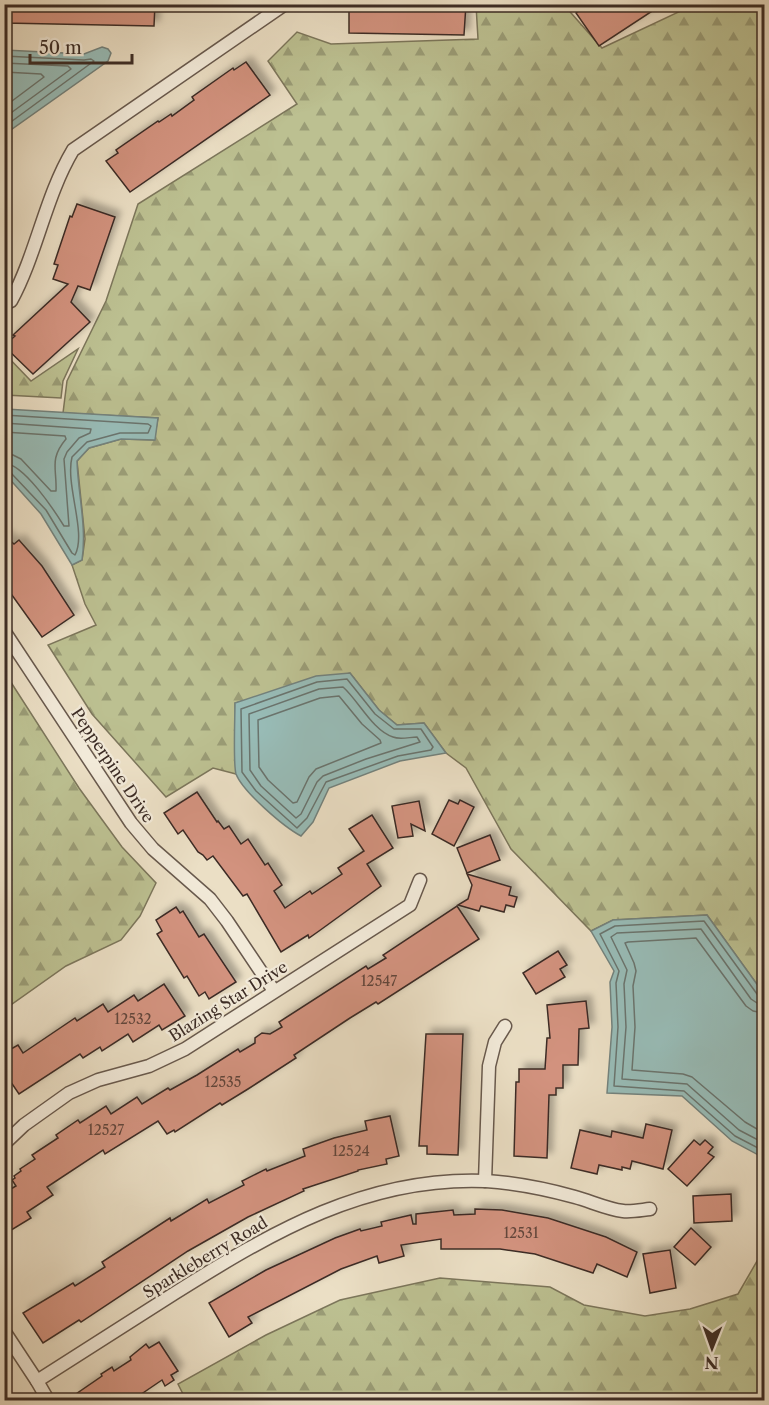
<svg xmlns="http://www.w3.org/2000/svg" width="769" height="1405" viewBox="0 0 769 1405" font-family="'Libre Caslon Text',serif">
  <defs>
    <pattern id="forest-firs" width="22" height="20" patternUnits="userSpaceOnUse" patternTransform="scale(1.5)"><rect width="22" height="20" fill="#bcc091"/><path d="M5 1l3.5 6h-7zM16 11l3.5 6h-7z" fill="#9a9c76"/></pattern>
    <filter id="shadow"><feDropShadow dx="5.5" dy="-5.5" stdDeviation="3" flood-color="#0004"/></filter>
  </defs>
  <rect width="100%" height="100%" fill="#ebdfc5"/>
  <filter id="stains"><feTurbulence type="fractalNoise" baseFrequency=".00333" numOctaves="4"/><feColorMatrix values="0 0 0 0 .2 0 0 0 0 .09 0 0 0 0 .02 0 0 0 .5 -.17"/></filter>
  <radialGradient id="worn" r=".72"><stop offset=".6" stop-color="#630" stop-opacity="0"/><stop offset="1" stop-color="#630" stop-opacity=".3"/></radialGradient>
  <g fill="url(#forest-firs)" stroke="#7c765b" stroke-width="1.5">
    <polygon points="476,5 564,5 602,48 685,9 683,5 764,5 764,994 707,915 613,920 591,931 511,849 466,768 446,753 424,723 397,725 379,710 350,673 235,703 236,774 213,768 166,797 92,714 48,645 96,625 85,604 72,565 82,560 85,539 77,461 89,448 121,439 154,440 158,418 63,413 67,381 106,301 138,204 297,104 268,61 297,32 331,44 478,39"/>
    <polygon points="78,349 63,381 61,398 5,395 5,354 31,381"/>
    <polygon points="5,673 79,788 122,847 156,883 140,916 121,940 66,966 5,1009"/>
    <polygon points="764,1249 764,1400 186,1400 178,1384 266,1335 340,1300 440,1278 550,1287 584,1305 645,1316 690,1309 738,1294"/>
  </g>
  <g fill="#98bcb7" stroke="#73827d" stroke-width="1.5">
    <polygon points="102,47 108,49 111,53 108,61 5,134 5,50 84,54"/>
    <path d="M5,409L158,418L155,440L121,439L89,448L77,461C78,494 87,527 82,560L72,565L41,514L5,474Z"/>
    <path d="M350,673L379,710L397,725L424,723L446,753L400,761L329,788L313,822L301,836C284,827 243,792 236,774C233,764 235,717 235,703L316,676Z"/>
    <polygon points="707,915 764,994 764,1069 762,1080 764,1103 764,1158 732,1141 682,1096 607,1093 612,1027 610,982 614,971 591,931 613,920"/>
  </g>
  <g fill="none" stroke-linecap="round" stroke-linejoin="round">
    <g stroke="#6a746e" stroke-width="1.5">
      <polyline points="4,56 84,60 91,59 94,61 4,127"/>
      <polyline points="4,63 68,66 71,69 4,118"/>
      <polyline points="4,72 41,74 44,77 4,107"/>
      <path d="M4,415L148,424L151,426L148,433H120L87,442L72,457C65,485 87,533 75,555L72,553L46,510L11,473L4,471"/>
      <path d="M4,423L91,429L90,433L79,438L67,452L64,459L69,526H64C54,510 24,464 4,463"/>
      <path d="M4,432L65,436L66,439C49,459 57,469 56,491H51L21,459L13,455L4,454"/>
      <polygon points="347,679 375,714 394,729 421,729 433,747 431,750 398,756 326,782 307,818 297,828 256,791 242,772 241,709 317,682"/>
      <path d="M343,687C358,700 373,731 393,737C400,740 410,737 417,737L420,742L366,759L323,776L317,782L301,814L296,818L261,786L250,770L249,714L319,689Z"/>
      <polygon points="339,696 362,724 380,740 381,743 316,769 309,777 297,802 293,803 268,780 259,767 258,720 320,698"/>
      <polyline points="764,997 757,994 704,921 615,926 600,934 619,971 616,983 618,1027 614,1086 684,1091 735,1136 764,1151"/>
      <polyline points="764,1004 757,1003 751,999 701,929 617,933 611,937 627,970 624,984 626,1027 622,1079 687,1084 739,1130 764,1143"/>
      <polyline points="764,1013 753,1011 746,1006 696,938 628,942 625,943 634,963 636,971 633,986 635,1027 632,1070 683,1074 692,1077 745,1122 764,1133"/>
    </g>
  </g>
  <g fill="#d2927e" stroke="#3c2c25" stroke-width="1.5" filter="url(#shadow)">
    <polygon points="4,4 155,4 154,26 4,23"/>
    <polygon points="349,4 466,4 464,35 349,33"/>
    <polygon points="589,4 663,4 599,46 576,13"/>
    <polygon points="246,62 270,95 130,192 106,161 118,153 116,150 158,121 159,122 171,114 172,116 194,100 192,97 233,68 234,70"/>
    <polygon points="77,204 115,217 90,290 78,286 71,302 90,322 33,374 4,346 15,336 13,335 68,284 53,279 58,265 54,264 70,216 72,217"/>
    <polygon points="4,535 14,544 19,540 42,566 74,615 42,637 4,584"/>
    <polygon points="197,792 217,822 218,821 224,829 229,826 241,844 248,839 265,865 268,863 282,885 274,891 285,908 310,891 312,894 342,874 338,868 364,851 349,829 372,815 393,848 367,864 381,886 319,931 309,938 308,935 281,952 247,894 243,896 213,856 207,860 203,855 198,852 183,830 178,834 164,813"/>
    <polygon points="449,800 458,804 460,800 474,807 454,846 432,834"/>
    <polygon points="419,801 425,831 411,824 413,836 398,838 392,806"/>
    <polygon points="490,835 500,860 467,873 457,848"/>
    <polygon points="467,874 511,887 509,895 517,897 514,907 506,905 504,912 481,906 479,911 458,905 468,899 472,885"/>
    <polygon points="457,906 479,939 378,1004 376,1002 350,1018 294,1055 296,1058 248,1089 222,1105 220,1103 175,1132 174,1130 167,1134 158,1121 105,1154 103,1150 47,1187 53,1195 27,1212 31,1218 8,1232 4,1226 4,1193 16,1186 12,1180 15,1178 14,1176 21,1171 20,1169 35,1159 32,1155 58,1138 56,1135 78,1120 80,1123 106,1106 111,1114 137,1097 142,1104 168,1088 170,1090 197,1075 238,1049 240,1052 255,1043 255,1038 262,1033 270,1034 282,1027 279,1022 366,966 368,969 386,958 383,955"/>
    <polygon points="176,907 180,913 183,911 199,937 204,934 236,982 209,999 205,992 199,996 187,976 184,978 157,934 162,931 156,920"/>
    <polygon points="558,951 567,965 560,969 565,977 536,994 523,973"/>
    <polygon points="164,984 185,1016 162,1030 159,1025 133,1042 128,1034 102,1051 100,1047 83,1058 80,1054 19,1094 4,1072 4,1053 18,1045 23,1053 75,1018 77,1021 103,1004 108,1012 134,995 138,1001"/>
    <polygon points="586,1001 589,1028 579,1029 578,1065 563,1065 563,1088 556,1088 556,1095 549,1095 547,1158 514,1156 516,1082 519,1082 519,1069 545,1069 547,1038 550,1038 547,1005"/>
    <polygon points="426,1034 463,1034 458,1155 427,1154 427,1146 419,1146"/>
    <polygon points="390,1116 399,1156 386,1159 387,1164 358,1170 358,1171 303,1189 304,1191 248,1217 188,1251 81,1322 79,1320 43,1343 23,1313 73,1283 75,1286 105,1267 102,1262 170,1218 171,1221 207,1199 209,1203 244,1185 242,1181 266,1169 267,1171 305,1156 303,1149 334,1138 367,1130 365,1121"/>
    <polygon points="646,1124 672,1130 663,1169 632,1161 630,1169 622,1167 622,1170 599,1165 597,1174 571,1168 580,1130 611,1137 612,1131 643,1138"/>
    <polygon points="694,1140 700,1145 705,1140 713,1147 708,1153 714,1157 687,1186 668,1169"/>
    <polygon points="731,1194 732,1221 694,1223 693,1196"/>
    <polygon points="475,1209 502,1210 548,1218 606,1237 637,1252 627,1277 597,1264 593,1273 535,1254 500,1249 441,1249 441,1239 401,1245 404,1256 379,1263 377,1256 341,1269 248,1317 252,1323 229,1337 209,1303 266,1270 335,1238 360,1229 361,1231 382,1226 381,1222 402,1217 411,1215 413,1224 416,1224 416,1214 453,1210 454,1215 475,1214"/>
    <polygon points="691,1228 711,1247 695,1265 674,1247"/>
    <polygon points="670,1250 676,1288 650,1293 643,1254"/>
    <polygon points="159,1342 178,1371 171,1375 174,1380 165,1386 162,1380 131,1401 81,1401 76,1394 102,1376 101,1374 112,1367 114,1371 131,1360 130,1357 146,1344 149,1348"/>
  </g>
  <g fill="none" stroke-linecap="round" stroke-linejoin="round">
    <g stroke="#68594d" stroke-width="15">
      <g id="street">
        <path d="M4,303L11,301C37,253 45,197 73,150L285,4"/>
        <polyline points="4,631 131,823 153,849 210,899 227,921 274,991"/>
        <polyline points="4,1144 24,1125 69,1093 98,1080 149,1066 185,1049 410,905 420,880"/>
        <polyline points="485,1181 489,1066 495,1042 505,1026"/>
        <polyline points="4,1331 37,1381 48,1400"/>
        <path d="M37,1381C83,1352 129,1322 175,1293C272,1232 367,1176 486,1181C516,1183 546,1189 575,1197C590,1201 607,1209 623,1211C631,1212 641,1210 650,1209"/>
      </g>
    </g>
    <use href="#street" stroke="#f2ead9" stroke-width="12"/>
  </g>
  <g text-anchor="middle" stroke-width="4.5" stroke-linejoin="round" paint-order="stroke">
    <g font-size="14" fill="#62463b">
      <text x="379" y="986">12547</text>
      <text x="133" y="1024">12532</text>
      <text x="223" y="1087">12535</text>
      <text x="106" y="1135">12527</text>
      <text x="351" y="1156">12524</text>
      <text x="521" y="1238">12531</text>
    </g>
    <g font-size="16" fill="#3c2c25" stroke="#f2ead9">
      <text transform="translate(113 765) rotate(56)" y="6">Pepperpine Drive</text>
      <text transform="translate(228 1001) rotate(-32)" y="6">Blazing Star Drive</text>
      <text transform="translate(205 1257) rotate(-31)" y="6">Sparkleberry Road</text>
    </g>
  </g>
  <rect width="769" height="1405" fill="none" stroke="#ebdfc5" stroke-width="24"/>
  <rect x="6" y="6" width="757" height="1393" fill="none" stroke="#3c2c25" stroke-width="3"/>
  <rect x="12" y="12" width="745" height="1381" fill="none" stroke="#3c2c25" stroke-width="1.5"/>
  <g transform="translate(712 1348) rotate(181)" stroke="#f2ead9" stroke-width="4.5" paint-order="stroke">
  <path d="M0-4.5L10 22L0 15L-10 22Z" fill="#3c2c25"/>
  <text y="-9" font-size="16" font-weight="bold" text-anchor="middle" fill="#3c2c25">N</text>
  </g>
  <path d="M30 54v9h102v-9" fill="none" stroke="#3c2c25" stroke-width="3"/>
  <text x="39" y="54" font-size="18" fill="#3c2c25" stroke="#f2ead9" stroke-width="4.5" paint-order="stroke">50 m</text>
  <rect width="100%" height="100%" filter="url(#stains)"/>
  <rect width="100%" height="100%" fill="url(#worn)"/>
</svg>
